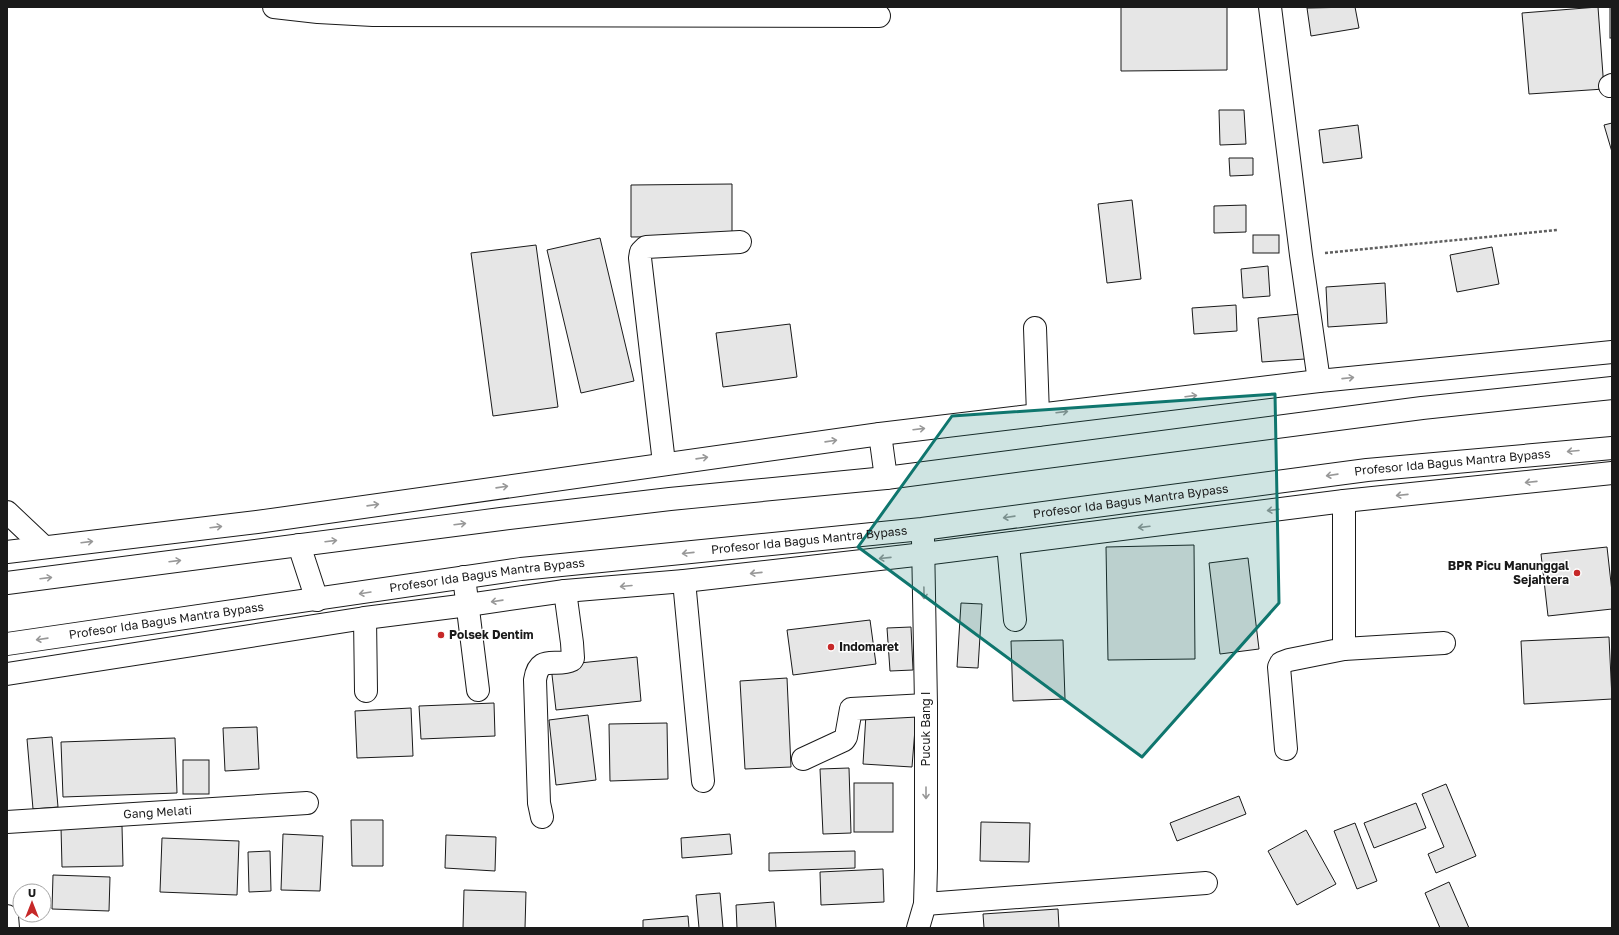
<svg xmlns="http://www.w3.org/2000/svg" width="1619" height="935" viewBox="0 0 1619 935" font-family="'Golos Text',sans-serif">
  <rect width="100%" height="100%" fill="#fff"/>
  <g fill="#e6e6e6" stroke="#1a1a1a">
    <polygon points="1121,7 1227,7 1227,70 1121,71"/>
    <polygon points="1355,7 1359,28 1311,36 1307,8"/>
    <polygon points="1598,7 1604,89 1529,94 1522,13"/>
    <rect x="1610" y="7" width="2" height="31"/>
    <polygon points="1219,110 1244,110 1246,144 1220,145"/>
    <polygon points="1612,123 1612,152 1604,125"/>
    <polygon points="1358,125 1362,158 1323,163 1319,130"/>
    <polygon points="1229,158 1253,158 1253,175 1230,176"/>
    <polygon points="732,184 732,236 631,237 631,185"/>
    <polygon points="1132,200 1141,279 1107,283 1098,204"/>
    <polygon points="1246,205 1246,232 1214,233 1214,206"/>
    <rect x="1253" y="235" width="26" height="18"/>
    <polygon points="600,238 634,381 581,393 547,250"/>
    <polygon points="536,245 558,407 493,416 471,253"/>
    <polygon points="1492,247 1499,284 1457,292 1450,255"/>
    <polygon points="1268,266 1270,296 1243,298 1241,269"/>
    <polygon points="1385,283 1387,323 1328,327 1326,287"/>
    <polygon points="1236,305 1237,331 1194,334 1192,308"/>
    <polygon points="1301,314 1305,359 1262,362 1258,318"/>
    <polygon points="790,324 797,377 723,387 716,333"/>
    <polygon points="1194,545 1195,659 1108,660 1106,547"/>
    <polygon points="1607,547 1612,592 1612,609 1548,616 1541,554"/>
    <polygon points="1248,558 1259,649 1220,654 1209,563"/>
    <polygon points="961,603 982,604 978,668 957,667"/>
    <polygon points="870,620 876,664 793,675 787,630"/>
    <polygon points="911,627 913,670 890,671 887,628"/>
    <polygon points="1609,637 1612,699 1524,704 1521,641"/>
    <polygon points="1063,640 1065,699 1013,701 1011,641"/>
    <polygon points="637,657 641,701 556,710 551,666"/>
    <polygon points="787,678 791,767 745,769 740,681"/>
    <polygon points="494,703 495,736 421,739 419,706"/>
    <polygon points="411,708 413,756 357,758 355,711"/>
    <polygon points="866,714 916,716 912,767 863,764"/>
    <polygon points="588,715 596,780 556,785 549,720"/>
    <polygon points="667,723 668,779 610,781 609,724"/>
    <polygon points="257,727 259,769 225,771 223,728"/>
    <polygon points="52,737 58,807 33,809 27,739"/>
    <polygon points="175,738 177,793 63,797 61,742"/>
    <rect x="183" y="760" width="26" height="34"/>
    <polygon points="849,768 851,833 823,834 820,769"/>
    <rect x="854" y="783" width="39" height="49"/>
    <polygon points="1446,784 1476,856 1436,873 1428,854 1444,847 1422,794"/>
    <polygon points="1239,796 1246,814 1177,841 1170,823"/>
    <polygon points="1416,803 1426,828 1374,848 1364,823"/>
    <polygon points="351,820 383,820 383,866 352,866"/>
    <polygon points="981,822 1030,823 1029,862 980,861"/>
    <polygon points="1355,823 1377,881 1357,889 1334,831"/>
    <polygon points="122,826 123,866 62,867 61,827"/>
    <polygon points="1306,830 1336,884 1297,905 1268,851"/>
    <polygon points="283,834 323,836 320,891 281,890"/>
    <polygon points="730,834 732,854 682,858 681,838"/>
    <polygon points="446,835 496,837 495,871 445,868"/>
    <polygon points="162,838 239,841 237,895 160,892"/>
    <polygon points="270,851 271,891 249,892 248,852"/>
    <polygon points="855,851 855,868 769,871 769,853"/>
    <polygon points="883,869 884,902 821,905 820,872"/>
    <polygon points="53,875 110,877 109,911 52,909"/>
    <polygon points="1449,882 1469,928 1440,928 1425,893"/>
    <polygon points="464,890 526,892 525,928 463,928"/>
    <polygon points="720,893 723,928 699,928 696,895"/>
    <polygon points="774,902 776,928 737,928 736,905"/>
    <polygon points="1058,909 1059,928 984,928 983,914"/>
    <polygon points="688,916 689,928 643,928 643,920"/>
  </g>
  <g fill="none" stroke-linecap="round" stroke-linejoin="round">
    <g stroke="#1a1a1a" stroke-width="24">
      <g id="minor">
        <polyline points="274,7 318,12 373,15 879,16"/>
        <polyline points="1270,7 1301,255 1319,381"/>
        <polyline points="1610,86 1612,85"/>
        <polyline points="1035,328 1038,415"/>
        <polyline points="664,463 640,258 641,252 646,247 740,242"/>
        <polyline points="7,512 44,547"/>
        <polyline points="1008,544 1015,620"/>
        <polyline points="7,552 257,522 880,434 1319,381 1612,352"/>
        <polyline points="464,577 478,690"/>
        <polyline points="684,581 703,781"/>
        <polyline points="365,618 366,691"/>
        <polyline points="1344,649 1444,643"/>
        <polyline points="7,674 365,618 468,605 565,591 684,581 924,554 1344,501 1612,473"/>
        <polyline points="1286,749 1279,667 1281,663 1289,660 1344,649 1344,501"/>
        <polyline points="803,759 844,740 846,737 851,709 926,705"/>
        <path d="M542,817L539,803L535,680C539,653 556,668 572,660L573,658L572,643L565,591"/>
        <path id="s1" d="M7,822L307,803"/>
        <polyline points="925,904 1206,883"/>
        <polyline points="7,916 8,928"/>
        <polyline points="918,928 925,904 926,868 926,705 923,540"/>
      </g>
    </g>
    <g stroke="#1a1a1a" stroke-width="24">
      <g id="highway">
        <polyline points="880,434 886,478"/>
        <polyline points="299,545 317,600"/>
        <polyline points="7,583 501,519 670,499 886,478 1422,408 1612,388"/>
        <path id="s2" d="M7,644L521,569L922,529L1367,470L1612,448"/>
      </g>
    </g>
    <polyline stroke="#5f5f5f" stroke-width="2.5" stroke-dasharray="3 2" stroke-linecap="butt" points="1325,253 1557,230"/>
    <use href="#minor" stroke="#fff" stroke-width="22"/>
    <use href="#highway" stroke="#fff" stroke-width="22"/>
  </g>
  <defs><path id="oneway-shaft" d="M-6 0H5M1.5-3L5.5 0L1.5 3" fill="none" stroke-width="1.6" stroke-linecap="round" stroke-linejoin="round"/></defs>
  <g stroke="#989898">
    <use href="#oneway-shaft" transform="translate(1348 378) rotate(-6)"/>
    <use href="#oneway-shaft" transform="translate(1191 396) rotate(-7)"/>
    <use href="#oneway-shaft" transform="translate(1062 412) rotate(-7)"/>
    <use href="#oneway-shaft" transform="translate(919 429) rotate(-7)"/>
    <use href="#oneway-shaft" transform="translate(831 441) rotate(-8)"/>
    <use href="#oneway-shaft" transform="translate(1573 451) rotate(175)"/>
    <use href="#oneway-shaft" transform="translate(702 458) rotate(-8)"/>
    <use href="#oneway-shaft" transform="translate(1332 475) rotate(172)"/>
    <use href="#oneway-shaft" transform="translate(1531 482) rotate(174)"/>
    <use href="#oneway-shaft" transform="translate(502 487) rotate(-8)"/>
    <use href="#oneway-shaft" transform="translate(1402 495) rotate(174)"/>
    <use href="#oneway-shaft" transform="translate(373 505) rotate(-8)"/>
    <use href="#oneway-shaft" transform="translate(1273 510) rotate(173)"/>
    <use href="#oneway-shaft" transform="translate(1009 517) rotate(172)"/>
    <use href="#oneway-shaft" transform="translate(460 524) rotate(-7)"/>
    <use href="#oneway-shaft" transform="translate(216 527) rotate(-7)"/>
    <use href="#oneway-shaft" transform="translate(1144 527) rotate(173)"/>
    <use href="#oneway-shaft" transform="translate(331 541) rotate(-7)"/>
    <use href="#oneway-shaft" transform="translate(87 542) rotate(-7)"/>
    <use href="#oneway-shaft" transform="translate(688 553) rotate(174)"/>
    <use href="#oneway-shaft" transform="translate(885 558) rotate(174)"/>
    <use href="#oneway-shaft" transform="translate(175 561) rotate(-7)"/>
    <use href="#oneway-shaft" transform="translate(756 573) rotate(174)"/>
    <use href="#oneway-shaft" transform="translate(46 578) rotate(-7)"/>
    <use href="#oneway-shaft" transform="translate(626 586) rotate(175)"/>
    <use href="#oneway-shaft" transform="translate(365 593) rotate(171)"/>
    <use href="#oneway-shaft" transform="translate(924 593) rotate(89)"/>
    <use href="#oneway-shaft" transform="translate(497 601) rotate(172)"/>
    <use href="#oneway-shaft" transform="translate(42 639) rotate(172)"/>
    <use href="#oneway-shaft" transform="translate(926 793) rotate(90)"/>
  </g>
  <path fill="#0f766e" fill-opacity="0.2" stroke="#0f766e" stroke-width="3" stroke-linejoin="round" d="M1275,394L1279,603L1142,757L858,547L952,416Z"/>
  <g fill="#c62828" stroke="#fff" stroke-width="1.5">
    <circle cx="1577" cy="573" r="4"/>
    <circle cx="441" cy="635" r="4"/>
    <circle cx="831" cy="647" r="4"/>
  </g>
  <g text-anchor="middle" stroke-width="3" stroke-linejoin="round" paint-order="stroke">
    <g font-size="12" fill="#1a1a1a" stroke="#fff">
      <text dy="4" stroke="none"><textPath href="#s2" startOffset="1457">Profesor Ida Bagus Mantra Bypass</textPath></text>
      <text dy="4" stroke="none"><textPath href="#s2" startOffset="1133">Profesor Ida Bagus Mantra Bypass</textPath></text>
      <text dy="4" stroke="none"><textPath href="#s2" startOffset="809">Profesor Ida Bagus Mantra Bypass</textPath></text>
      <text dy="4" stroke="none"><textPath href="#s2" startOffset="485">Profesor Ida Bagus Mantra Bypass</textPath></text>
      <text dy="4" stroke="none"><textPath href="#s2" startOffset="161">Profesor Ida Bagus Mantra Bypass</textPath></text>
      <text transform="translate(926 729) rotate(-90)" y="4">Pucuk Bang I</text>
      <text dy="4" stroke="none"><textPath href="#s1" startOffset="151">Gang Melati</textPath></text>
    </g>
    <g font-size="12" font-weight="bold" fill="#1a1a1a" stroke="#fff" text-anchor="start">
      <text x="1569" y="570" text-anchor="end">BPR Picu Manunggal<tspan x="1569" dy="14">Sejahtera</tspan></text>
      <text x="449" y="639">Polsek Dentim</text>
      <text x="839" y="651">Indomaret</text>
    </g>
  </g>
  <rect width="1619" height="935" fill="none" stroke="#1a1a1a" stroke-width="16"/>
  <g transform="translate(32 903)"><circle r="19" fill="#ffffff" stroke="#a3a3a3"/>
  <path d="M0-3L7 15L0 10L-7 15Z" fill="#c62828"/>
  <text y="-6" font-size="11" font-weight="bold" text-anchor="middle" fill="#1a1a1a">U</text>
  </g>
</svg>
